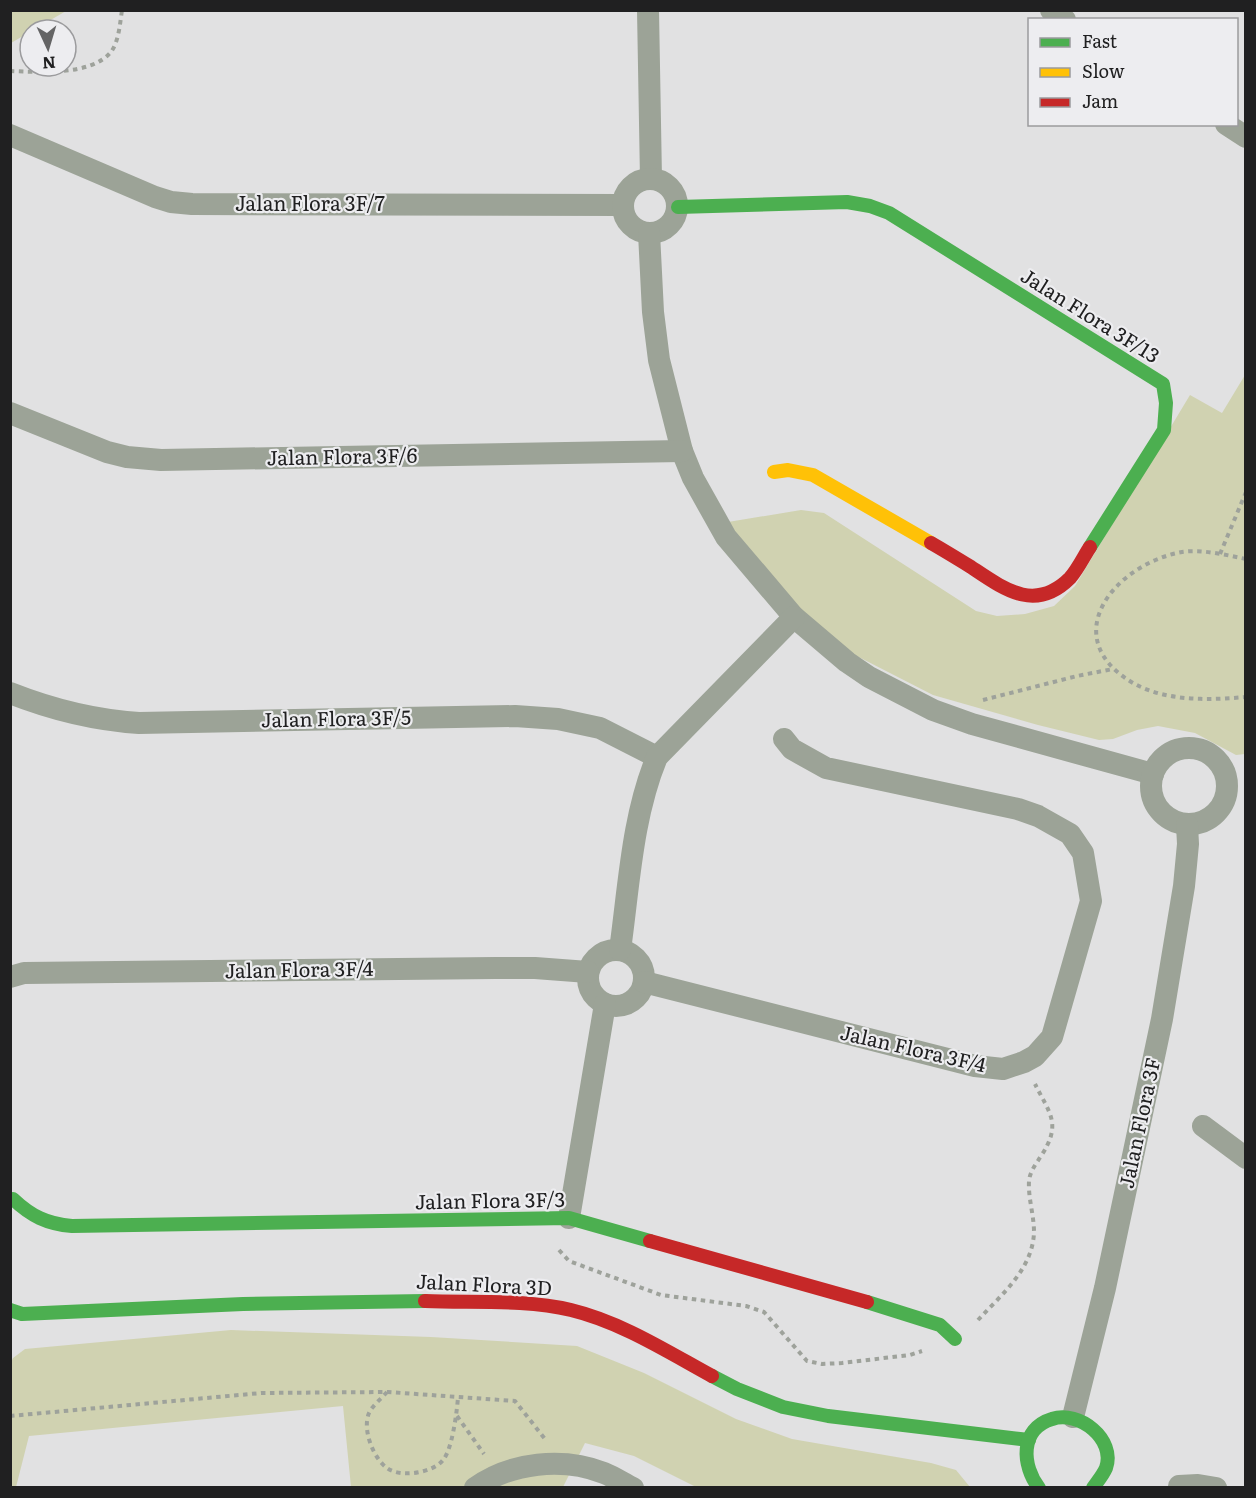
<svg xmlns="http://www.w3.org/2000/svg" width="1256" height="1498" viewBox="0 0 1256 1498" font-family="Literata,serif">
  <rect width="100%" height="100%" fill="#e1e1e2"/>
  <g fill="#d0d2b1">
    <polygon points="11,10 66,10 66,11 11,43"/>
    <polygon points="1245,375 1245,754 1236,755 1195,733 1158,726 1137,730 1113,739 1099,740 1038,725 933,695 845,650 784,594 722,523 801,510 824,513 976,611 997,616 1025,614 1054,606 1075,586 1190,395 1222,413"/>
    <polygon points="231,1330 431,1337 577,1346 644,1373 736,1419 792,1439 931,1463 956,1470 970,1487 696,1487 634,1456 585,1443 563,1487 351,1487 343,1406 29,1436 16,1487 11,1488 11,1362 13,1358 25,1349"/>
  </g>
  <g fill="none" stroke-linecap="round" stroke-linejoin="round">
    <g stroke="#9ea29b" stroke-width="4" stroke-dasharray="4.5 4.5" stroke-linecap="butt">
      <path d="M10,71C39,72 91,76 111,52C119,41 120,23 122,10"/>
      <polyline points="1220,554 1246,492"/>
      <path d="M1246,559C1226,555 1202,549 1182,552C1115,564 1055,637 1133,683C1167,702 1209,700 1246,697"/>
      <polyline points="983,700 1077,676 1113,669"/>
      <polyline points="559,1250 569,1261 661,1295 746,1306 764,1312 807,1361 822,1364 842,1363 910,1355 922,1351"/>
      <path d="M978,1320C1001,1295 1033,1269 1034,1232C1034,1215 1028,1198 1029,1181C1030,1171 1036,1164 1041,1156C1062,1124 1050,1114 1035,1084"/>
      <path d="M387,1392C382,1398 372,1406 369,1413C362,1429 373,1458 387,1468C400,1478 433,1473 443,1460C452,1450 457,1412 458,1397"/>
      <polyline points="10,1416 261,1393 388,1392 515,1401 545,1439"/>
      <polyline points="457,1416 484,1454"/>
    </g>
    <g stroke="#9ca397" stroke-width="22">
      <polyline points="648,10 651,179"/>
      <polyline points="1051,10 1065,20"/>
      <polyline points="1226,124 1246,137"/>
      <polyline points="10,135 155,197 171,202 192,204 623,205"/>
      <circle cx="650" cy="206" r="27"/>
      <polyline points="649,233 653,312 659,360 682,451 693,478 726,537 794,617 847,662 869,677 933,710 972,724 1153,774"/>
      <polyline points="10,413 107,452 127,457 161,460 682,451"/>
      <path d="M10,693C53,710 94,720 139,723L515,716L558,719L600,728L657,757"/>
      <circle cx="1189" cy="786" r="38"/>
      <circle cx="616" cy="978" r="28"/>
      <path d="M620,950C629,886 632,817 657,757L794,617"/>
      <polyline points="10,977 24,973 495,968 535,968 588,972"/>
      <polyline points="644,982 975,1066 1003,1069 1024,1062 1035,1056 1052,1037 1091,901 1083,853 1070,834 1038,816 1018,809 826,768 792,749 784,739"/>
      <polyline points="1203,1126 1246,1158"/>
      <polyline points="569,1218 605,1004"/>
      <polyline points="1073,1417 1105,1288 1162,1019 1184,886 1188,844 1187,825"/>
      <polyline points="1179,1486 1198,1485 1216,1488"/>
      <path d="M475,1488C511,1462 563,1457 604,1473C614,1477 623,1483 633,1488"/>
    </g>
    <g stroke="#4caf50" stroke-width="14">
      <polyline points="678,207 847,202 870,206 889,213 1163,384 1166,403 1164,430 1090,547"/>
      <path d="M13,1199C31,1216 47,1224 72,1226L569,1218L650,1241"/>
      <polyline points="867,1302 940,1325 955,1339"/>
      <polyline points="10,1310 22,1314 243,1304 425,1301"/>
      <polyline points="712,1376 737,1389 783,1407 828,1416 1029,1440"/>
      <path d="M1039,1488C1022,1466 1019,1429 1052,1419C1079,1410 1116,1439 1106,1468C1103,1475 1097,1482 1093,1488"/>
    </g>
    <polyline stroke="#ffc107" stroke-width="14" points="774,472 788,470 813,475 931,543"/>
    <g stroke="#c62828" stroke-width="14">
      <path d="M931,543C945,551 958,559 971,567C1004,589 1035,613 1070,578C1078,569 1084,556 1090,547"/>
      <polyline points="650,1241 867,1302"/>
      <path d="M425,1301C473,1303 525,1299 571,1310C621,1322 668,1352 712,1376"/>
    </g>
  </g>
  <g text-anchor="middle" stroke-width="4.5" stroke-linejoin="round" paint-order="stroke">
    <g font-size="20" fill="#202021" stroke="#ededf0">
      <text x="310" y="211">Jalan Flora 3F/7</text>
      <text transform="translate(1090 316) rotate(32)" y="7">Jalan Flora 3F/13</text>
      <text transform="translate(342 457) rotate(-1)" y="7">Jalan Flora 3F/6</text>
      <text transform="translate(336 719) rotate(-1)" y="7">Jalan Flora 3F/5</text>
      <text transform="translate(299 970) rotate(-1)" y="7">Jalan Flora 3F/4</text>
      <text transform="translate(913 1049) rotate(13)" y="7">Jalan Flora 3F/4</text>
      <text transform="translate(1140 1123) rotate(-78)" y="7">Jalan Flora 3F</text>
      <text transform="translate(490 1201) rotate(-1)" y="7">Jalan Flora 3F/3</text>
      <text transform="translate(484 1285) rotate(3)" y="7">Jalan Flora 3D</text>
    </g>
  </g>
  <rect width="1256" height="1498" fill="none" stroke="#202021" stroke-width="24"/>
  <rect x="1028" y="18" width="210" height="108" fill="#ededf0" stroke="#9b9b9d" stroke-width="1.5"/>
  <rect x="1040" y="38" width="30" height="9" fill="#4caf50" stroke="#9b9b9d" stroke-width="1.5"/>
  <text x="1082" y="48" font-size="18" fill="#202021">Fast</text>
  <rect x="1040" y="68" width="30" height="9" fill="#ffc107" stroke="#9b9b9d" stroke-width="1.5"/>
  <text x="1082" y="78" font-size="18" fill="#202021">Slow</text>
  <rect x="1040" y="98" width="30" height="9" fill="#c62828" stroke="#9b9b9d" stroke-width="1.5"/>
  <text x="1082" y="108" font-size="18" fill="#202021">Jam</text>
  <g transform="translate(48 48) rotate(176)"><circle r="28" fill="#ededf0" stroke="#9b9b9d" stroke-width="1.5"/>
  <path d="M0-4.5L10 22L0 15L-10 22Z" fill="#646465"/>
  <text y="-9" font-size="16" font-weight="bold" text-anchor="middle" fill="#202021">N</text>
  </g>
</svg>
